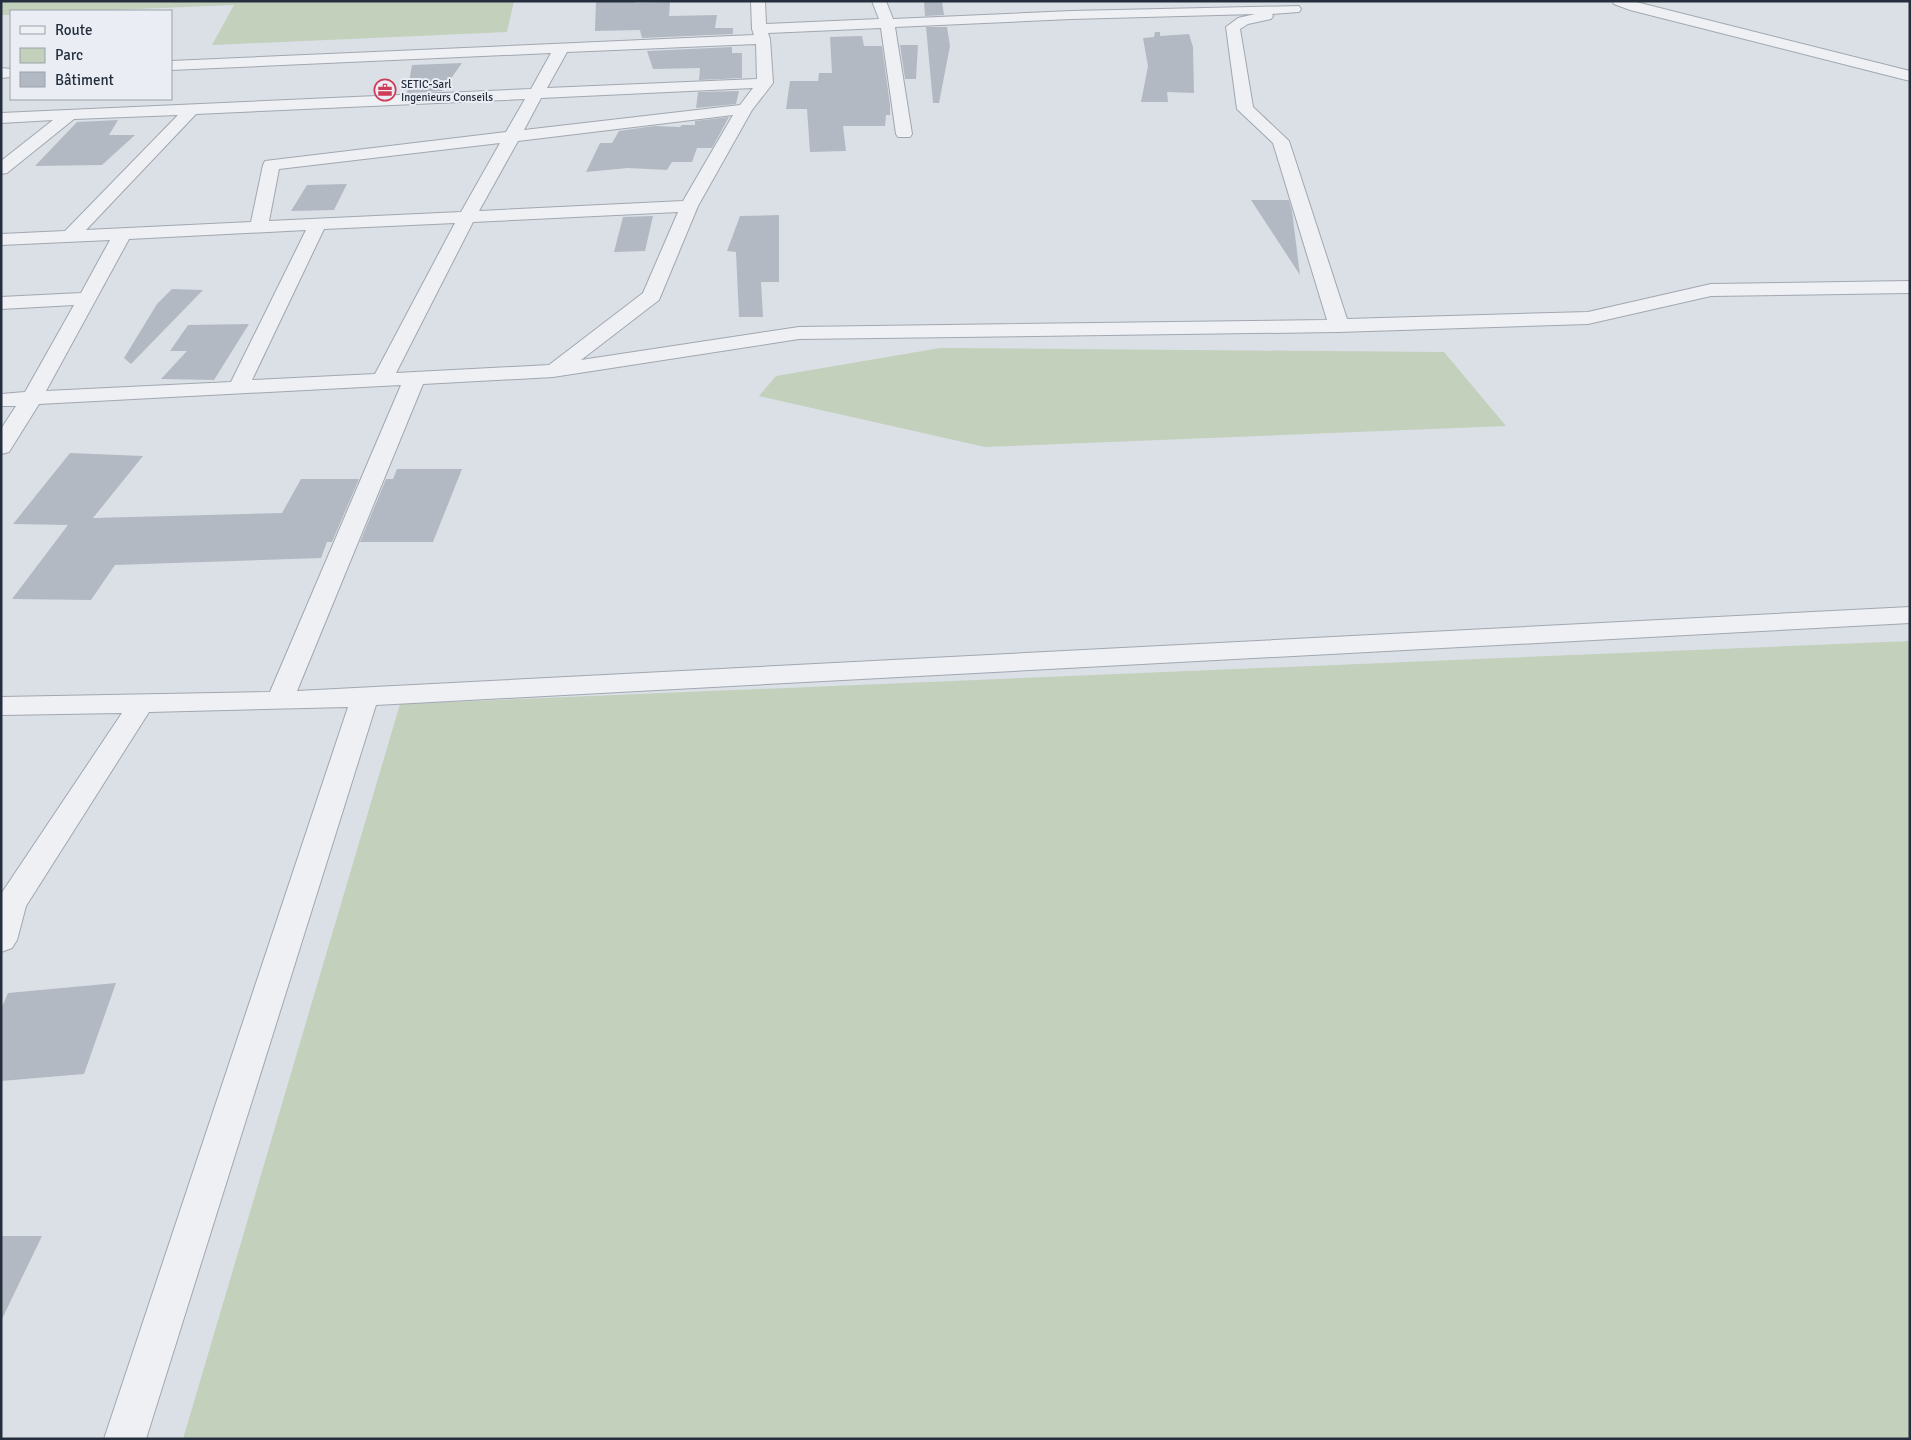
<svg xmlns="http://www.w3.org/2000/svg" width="1911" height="1440" viewBox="0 0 1911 1440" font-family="Signika,sans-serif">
  <rect width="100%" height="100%" fill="#dbe0e6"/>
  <g fill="#c2d0bc">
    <polygon points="1,1 514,1 507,32 212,45 234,5 87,11 11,11 11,15 1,15"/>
    <polygon points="940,348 1444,352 1506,426 985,447 759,396 776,376"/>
    <polygon points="1910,641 1910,1439 183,1439 400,704"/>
  </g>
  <g fill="#b2b9c2">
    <polygon points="596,1 635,1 635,3 670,2 669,16 717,15 715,28 733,28 733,34 642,38 640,30 595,31"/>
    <polygon points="924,1 942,1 944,15 925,16"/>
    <polygon points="926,27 947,27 950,46 939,103 933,103"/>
    <polygon points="1155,32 1160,32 1160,36 1189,34 1193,47 1194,93 1167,92 1168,102 1141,102 1148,66 1143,38 1154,37"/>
    <polygon points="862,36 864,46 882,46 890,105 890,115 886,115 885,126 843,126 846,151 810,152 807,109 786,109 790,81 818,81 819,73 832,73 830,37"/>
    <polygon points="900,45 918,45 916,79 905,79"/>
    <polygon points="732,47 732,53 742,53 742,78 699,80 700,68 653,69 647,51"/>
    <polygon points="462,63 442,91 407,93 412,65"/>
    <polygon points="739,91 736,104 696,108 698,92"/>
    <polygon points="729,117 712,148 697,148 692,162 672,162 667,170 628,168 586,172 600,143 612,143 619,131 654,126 680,127 682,125 695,125 695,121"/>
    <polygon points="118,120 109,135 135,135 102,165 35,166 77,122"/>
    <polygon points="347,184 334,210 291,211 307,185"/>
    <polygon points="1251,200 1289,200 1292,211 1300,275"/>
    <polygon points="779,215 779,282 761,282 763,317 739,317 736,252 727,251 740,216"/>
    <polygon points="653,216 645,251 614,252 623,217"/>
    <polygon points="172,289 203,290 131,364 124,358 157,304"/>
    <polygon points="249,324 214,380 161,379 187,351 170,351 188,325"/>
    <polygon points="70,453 143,456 93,518 282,513 301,479 359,479 332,542 327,542 321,558 115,565 91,600 12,599 68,525 13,524"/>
    <polygon points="397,469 462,469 433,542 360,542 386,479 393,479"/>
    <polygon points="116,983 84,1074 1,1081 1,1009 8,993"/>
    <polygon points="1,1236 42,1236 1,1321"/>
  </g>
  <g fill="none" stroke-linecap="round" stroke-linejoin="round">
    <g stroke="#a1a7b0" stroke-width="2">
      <g id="minor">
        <path d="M751,1H765L766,24L879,19L872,1H886L893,19L1071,11L1299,6L1301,9L1299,12L1272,14L1273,16L1271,19L1248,24L1240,29L1253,107L1289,141L1347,319L1588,312L1711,284L1910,281V293L1711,296L1588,324L1338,332L799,339L553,377L423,384L297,691L1910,607V623L376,705L146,1439H104L348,707L149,712L26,906L17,940L12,948L1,952V894L122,713L1,715V697L270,692L401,385L39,404L9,452L1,454V429L16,406H1V394L25,392L74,305L1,309V297L81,293L110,240L1,245V234L65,231L178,115L74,119L7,173L1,174V161L53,120L1,123V113L531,89L551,53L171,70V61L754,35L752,29ZM1255,14L1238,18L1226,27L1237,109L1273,143L1327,320L799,327L581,360L659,300L698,206L752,110L773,83L770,39L768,33L881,28L896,134L898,137H910L912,134L895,27L1071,19ZM756,44L757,79L547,88L567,52ZM753,88L740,105L524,130L541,98ZM525,99L506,132L265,161L263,165L251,222L86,230L196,114ZM733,115L683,201L479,211L518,141ZM500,143L461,212L269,221L279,169ZM678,212L643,293L549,365L396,373L473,222ZM455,223L375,374L252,380L324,229ZM306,230L231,382L46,391L129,239Z"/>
        <polygon points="1612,1 1632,1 1910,71 1910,81 1630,10 1614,4"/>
        <polygon points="1,68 11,69 11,77 1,78"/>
      </g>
    </g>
    <use href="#minor" fill="#eef0f4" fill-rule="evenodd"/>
  </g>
  <defs>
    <g id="office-ring" transform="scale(1.125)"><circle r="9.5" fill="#eaeef4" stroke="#ce3d57" stroke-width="1.5"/><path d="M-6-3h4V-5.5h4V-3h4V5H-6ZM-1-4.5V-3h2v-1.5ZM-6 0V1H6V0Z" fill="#ce3d57"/></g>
  </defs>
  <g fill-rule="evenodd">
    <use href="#office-ring" x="385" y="90"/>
  </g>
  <g text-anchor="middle" stroke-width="4" stroke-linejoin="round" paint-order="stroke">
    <g font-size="11" fill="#252e3c" stroke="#eaeef4" text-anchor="start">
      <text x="401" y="88">SETIC-Sarl<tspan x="401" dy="13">Ingenieurs Conseils</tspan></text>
    </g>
  </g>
  <rect width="1911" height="1440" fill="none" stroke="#252e3c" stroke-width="5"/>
  <rect x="10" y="10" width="162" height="90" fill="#eaeef4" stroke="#9ba1aa"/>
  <rect x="20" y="26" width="25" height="8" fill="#eef0f4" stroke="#9ba1aa"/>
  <text x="55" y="35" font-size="15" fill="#252e3c">Route</text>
  <rect x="20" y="48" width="25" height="15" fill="#c2d0bc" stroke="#9ba1aa"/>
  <text x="55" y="60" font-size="15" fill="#252e3c">Parc</text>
  <rect x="20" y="72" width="25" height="15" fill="#b2b9c2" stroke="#9ba1aa"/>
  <text x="55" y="85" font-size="15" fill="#252e3c">Bâtiment</text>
</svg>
